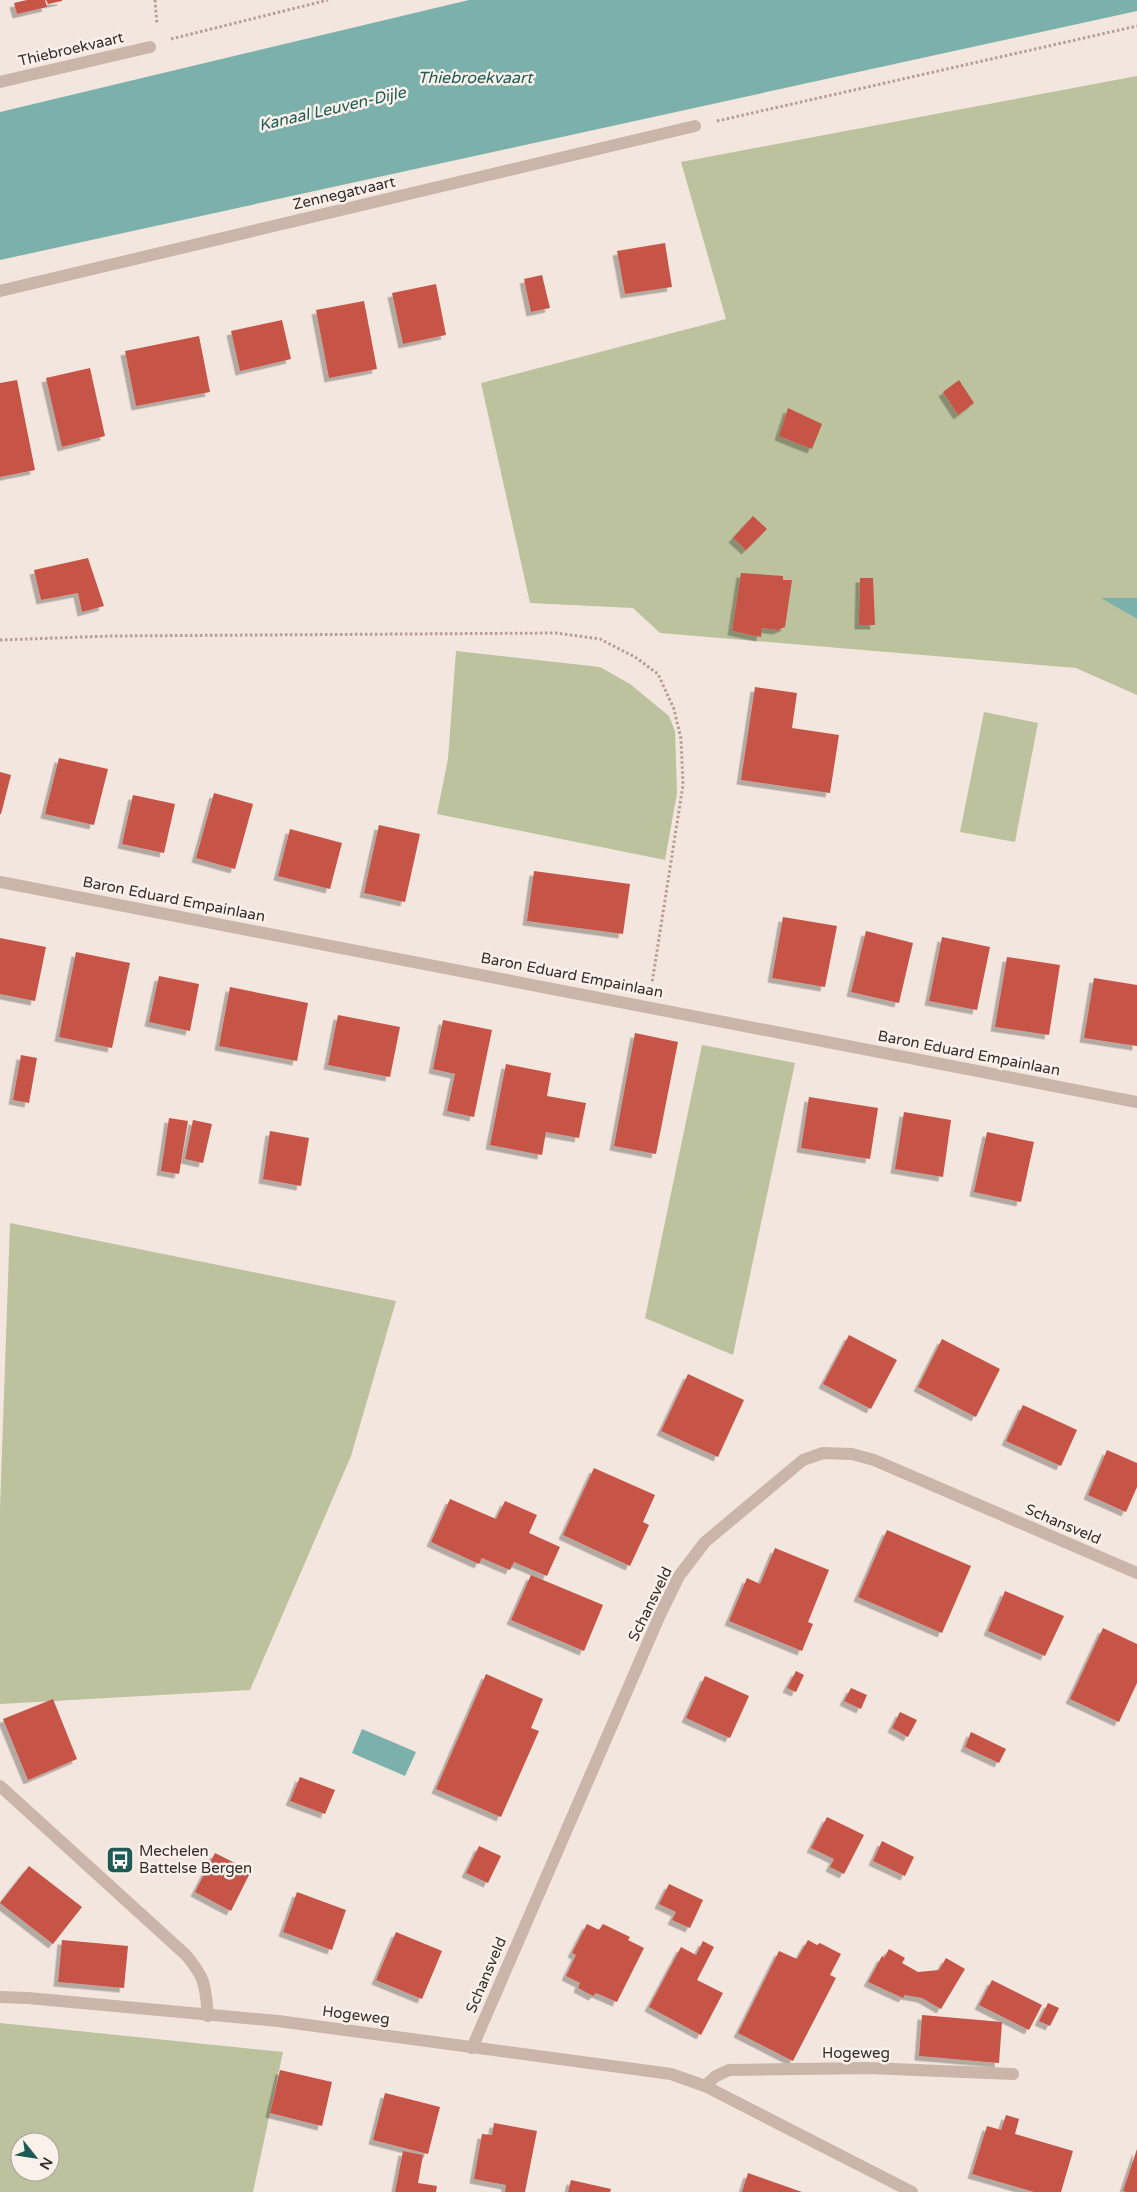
<svg xmlns="http://www.w3.org/2000/svg" width="1137" height="2192" viewBox="0 0 1137 2192" font-family="'Varela Round',sans-serif">
  <defs>
    <filter id="shadow"><feDropShadow dx="-4.5" dy="4.5" stdDeviation="0" flood-color="#0004"/></filter>
  </defs>
  <rect width="100%" height="100%" fill="#f3e6de"/>
  <g fill="#bbc29d" fill-rule="evenodd">
    <polygon points="1137,76 1137,598 1102,598 1137,619 1137,695 1076,668 660,633 633,608 530,603 481,383 726,319 681,162"/>
    <polygon points="456,651 600,667 630,684 669,716 675,731 677,793 665,860 437,814 448,759"/>
    <polygon points="984,712 1038,723 1015,842 960,832"/>
    <polygon points="702,1045 795,1063 733,1355 645,1318"/>
    <polygon points="10,1223 396,1301 351,1456 250,1690 0,1704 0,1509"/>
    <path d="M0,2023L283,2052L253,2192H0ZM20,2142H50V2172H20Z"/>
  </g>
  <g fill="#7cb0ab">
    <polygon points="469,0 1137,0 1137,11 0,260 0,112"/>
    <polygon points="1101,598 1137,598 1137,619"/>
    <polygon points="362,1729 416,1752 405,1776 352,1753"/>
  </g>
  <g fill="#c75447" filter="url(#shadow)">
    <polygon points="27,0 45,0 47,7 17,14 14,3"/>
    <polygon points="46,0 62,0 62,1 48,4"/>
    <polygon points="665,243 672,287 625,294 617,251"/>
    <polygon points="542,275 550,308 531,312 524,279"/>
    <polygon points="436,284 446,335 403,344 392,293"/>
    <polygon points="364,301 377,369 329,378 316,310"/>
    <polygon points="282,320 291,359 240,371 231,331"/>
    <polygon points="199,336 210,392 136,406 125,351"/>
    <polygon points="90,368 105,436 62,447 46,378"/>
    <polygon points="17,380 35,470 0,477 0,383"/>
    <polygon points="959,380 974,403 958,415 943,392"/>
    <polygon points="788,408 822,424 812,449 779,436"/>
    <polygon points="753,516 767,529 746,550 733,538"/>
    <polygon points="88,558 104,606 82,612 78,593 41,600 34,570"/>
    <polygon points="741,573 783,576 783,580 792,580 785,627 777,630 762,628 761,637 732,631"/>
    <polygon points="860,578 873,578 875,625 859,625"/>
    <polygon points="755,687 797,693 792,728 839,735 830,793 741,780"/>
    <polygon points="59,758 108,769 94,825 45,814"/>
    <polygon points="0,772 11,775 1,814 0,814"/>
    <polygon points="214,793 253,804 235,869 196,858"/>
    <polygon points="133,795 175,804 164,853 122,844"/>
    <polygon points="379,825 420,834 405,902 364,893"/>
    <polygon points="290,829 342,843 330,889 278,876"/>
    <polygon points="534,871 630,884 623,934 527,921"/>
    <polygon points="783,917 837,926 825,987 772,978"/>
    <polygon points="866,931 913,943 899,1003 851,992"/>
    <polygon points="942,937 990,947 977,1010 929,1001"/>
    <polygon points="0,938 46,947 35,1001 0,994"/>
    <polygon points="76,952 130,963 112,1048 59,1037"/>
    <polygon points="1007,957 1060,965 1049,1035 995,1027"/>
    <polygon points="159,976 199,984 190,1031 149,1022"/>
    <polygon points="1094,978 1137,985 1137,1046 1084,1038"/>
    <polygon points="230,987 308,1003 297,1061 219,1046"/>
    <polygon points="338,1015 400,1027 390,1077 328,1065"/>
    <polygon points="443,1020 492,1030 474,1117 447,1111 455,1074 433,1069"/>
    <polygon points="635,1033 678,1042 656,1154 614,1146"/>
    <polygon points="21,1055 37,1058 29,1103 13,1100"/>
    <polygon points="506,1064 551,1073 547,1096 586,1103 579,1138 546,1132 542,1155 490,1145"/>
    <polygon points="809,1097 878,1108 870,1159 801,1148"/>
    <polygon points="904,1112 951,1120 943,1177 895,1169"/>
    <polygon points="169,1118 188,1121 179,1174 161,1171"/>
    <polygon points="193,1120 212,1124 203,1163 185,1159"/>
    <polygon points="270,1131 309,1138 301,1186 263,1179"/>
    <polygon points="987,1132 1034,1142 1021,1202 974,1192"/>
    <polygon points="849,1335 897,1360 871,1409 823,1384"/>
    <polygon points="942,1339 1000,1369 976,1417 918,1387"/>
    <polygon points="688,1374 744,1400 718,1457 661,1431"/>
    <polygon points="1023,1405 1077,1430 1061,1466 1006,1441"/>
    <polygon points="1107,1450 1137,1463 1137,1487 1126,1512 1088,1495"/>
    <polygon points="594,1468 655,1495 643,1522 649,1525 630,1566 563,1535"/>
    <polygon points="450,1499 496,1519 505,1501 537,1515 529,1533 560,1547 547,1576 514,1562 510,1570 482,1558 479,1564 431,1542"/>
    <polygon points="887,1530 971,1566 942,1633 858,1597"/>
    <polygon points="775,1548 829,1570 808,1622 813,1624 802,1651 729,1621 747,1578 760,1584"/>
    <polygon points="531,1575 603,1605 584,1651 511,1620"/>
    <polygon points="1005,1591 1064,1616 1045,1656 988,1631"/>
    <polygon points="1103,1628 1137,1644 1137,1683 1119,1722 1070,1699"/>
    <polygon points="796,1671 804,1675 796,1692 787,1688"/>
    <polygon points="486,1674 543,1699 531,1728 539,1731 501,1817 436,1789"/>
    <polygon points="705,1676 749,1696 730,1738 686,1718"/>
    <polygon points="851,1688 867,1695 861,1709 844,1701"/>
    <polygon points="53,1699 77,1759 28,1780 3,1719"/>
    <polygon points="900,1712 917,1720 908,1737 892,1728"/>
    <polygon points="971,1732 1006,1749 999,1763 965,1747"/>
    <polygon points="300,1777 335,1790 325,1814 290,1801"/>
    <polygon points="827,1817 864,1835 844,1874 830,1867 834,1859 811,1848"/>
    <polygon points="882,1841 914,1857 905,1876 873,1861"/>
    <polygon points="479,1846 501,1856 488,1883 466,1873"/>
    <polygon points="215,1853 251,1871 231,1911 195,1892"/>
    <polygon points="29,1866 82,1907 53,1944 0,1903"/>
    <polygon points="669,1884 703,1900 690,1928 672,1920 676,1912 659,1904"/>
    <polygon points="297,1892 346,1910 332,1950 283,1932"/>
    <polygon points="587,1924 599,1930 603,1924 630,1937 628,1940 644,1948 617,2002 596,1993 593,1996 578,1988 580,1983 566,1976 576,1955 572,1953"/>
    <polygon points="396,1932 442,1951 422,1999 376,1980"/>
    <polygon points="62,1940 128,1946 124,1988 58,1982"/>
    <polygon points="808,1940 817,1945 820,1943 841,1954 830,1975 836,1978 793,2061 738,2033 779,1951 797,1959"/>
    <polygon points="703,1941 714,1947 697,1980 723,1993 701,2035 649,2007 681,1947 696,1955"/>
    <polygon points="889,1949 905,1958 902,1963 918,1972 939,1970 946,1958 965,1969 941,2009 922,1998 905,1995 903,1998 868,1982 882,1956 884,1958"/>
    <polygon points="992,1980 1042,2005 1029,2030 979,2005"/>
    <polygon points="1048,2003 1059,2008 1050,2026 1039,2021"/>
    <polygon points="922,2015 1002,2022 999,2063 919,2056"/>
    <polygon points="280,2070 332,2082 322,2126 270,2113"/>
    <polygon points="385,2093 440,2107 428,2154 373,2140"/>
    <polygon points="1006,2115 1019,2119 1015,2134 1073,2151 1061,2192 1034,2192 972,2174 987,2126 1001,2130"/>
    <polygon points="494,2123 537,2131 525,2192 505,2192 506,2185 474,2179 482,2134 492,2135"/>
    <polygon points="1137,2149 1137,2192 1127,2192 1123,2191"/>
    <polygon points="403,2151 423,2155 418,2183 437,2186 436,2192 395,2192"/>
    <polygon points="748,2173 802,2192 742,2192"/>
    <polygon points="571,2180 611,2189 610,2192 568,2192"/>
  </g>
  <g fill="none" stroke-linecap="round" stroke-linejoin="round">
    <g stroke="#b79e93" stroke-width="3" stroke-dasharray="2.5 2.5" stroke-linecap="butt">
      <polyline points="155,0 157,25"/>
      <polyline points="171,39 328,0"/>
      <polyline points="717,121 1137,26"/>
      <polyline points="0,640 111,636 556,633 600,639 635,657 658,674 674,709 681,739 683,785 652,983"/>
    </g>
    <g stroke="#cbb4a9" stroke-width="12">
      <polyline points="0,82 150,47"/>
      <polyline points="0,291 695,126"/>
      <polyline points="0,882 1137,1102"/>
      <path d="M0,1786L186,1955C206,1979 205,1985 208,2016"/>
      <polyline points="0,1997 28,1998 278,2021 671,2074 705,2086 912,2192"/>
      <polyline points="472,2048 659,1617 679,1576 705,1542 803,1460 823,1453 852,1454 874,1460 1137,1573"/>
      <polyline points="705,2086 716,2076 729,2070 868,2068 1013,2074"/>
    </g>
  </g>
  <defs>
    <g id="bus-square" transform="scale(1.4375)"><rect x="-9" y="-9" width="18" height="18" rx="4" fill="#1e5b56" stroke="#faf1ea"/><path d="M-5-6H5V4H4V6H2V4H-2V6H-4V4H-5ZM-3.5-4V0h7V-4ZM-3.5 1.2v1.5H-2V1.2ZM2 1.2v1.5H3.5V1.2Z" fill="#fff"/></g>
  </defs>
  <g fill-rule="evenodd">
    <use href="#bus-square" x="120" y="1860"/>
  </g>
  <g text-anchor="middle" stroke-width="5" stroke-linejoin="round" paint-order="stroke">
    <g font-size="15" fill="#382c29" stroke="#faf1ea">
      <text transform="translate(71 49) rotate(-13)" y="5">Thiebroekvaart</text>
      <text transform="translate(344 193) rotate(-13)" y="5">Zennegatvaart</text>
      <text transform="translate(174 899) rotate(11)" y="5">Baron Eduard Empainlaan</text>
      <text transform="translate(572 975) rotate(11)" y="5">Baron Eduard Empainlaan</text>
      <text transform="translate(969 1053) rotate(11)" y="5">Baron Eduard Empainlaan</text>
      <text transform="translate(1063 1524) rotate(23)" y="5">Schansveld</text>
      <text transform="translate(650 1604) rotate(-64)" y="5">Schansveld</text>
      <text transform="translate(486 1975) rotate(-67)" y="5">Schansveld</text>
      <text transform="translate(356 2015) rotate(7)" y="5">Hogeweg</text>
      <text x="856" y="2058">Hogeweg</text>
    </g>
    <g font-size="15" fill="#382c29" stroke="#faf1ea" text-anchor="start">
      <text x="139" y="1856">Mechelen<tspan x="139" dy="17">Battelse Bergen</tspan></text>
    </g>
    <g font-size="16" font-style="italic" fill="#1e5b56" stroke="#faf1ea">
      <text x="475" y="83">Thiebroekvaart</text>
      <text transform="translate(332 108) rotate(-13)" y="6">Kanaal Leuven-Dijle</text>
    </g>
  </g>
  <g transform="translate(35 2157) rotate(120)"><circle r="24" fill="#faf1ea" stroke="#aca29d"/>
  <path d="M0-4L9 19L0 12L-9 19Z" fill="#1e5b56"/>
  <text y="-8" font-size="14" font-weight="bold" text-anchor="middle" fill="#382c29">N</text>
  </g>
</svg>
